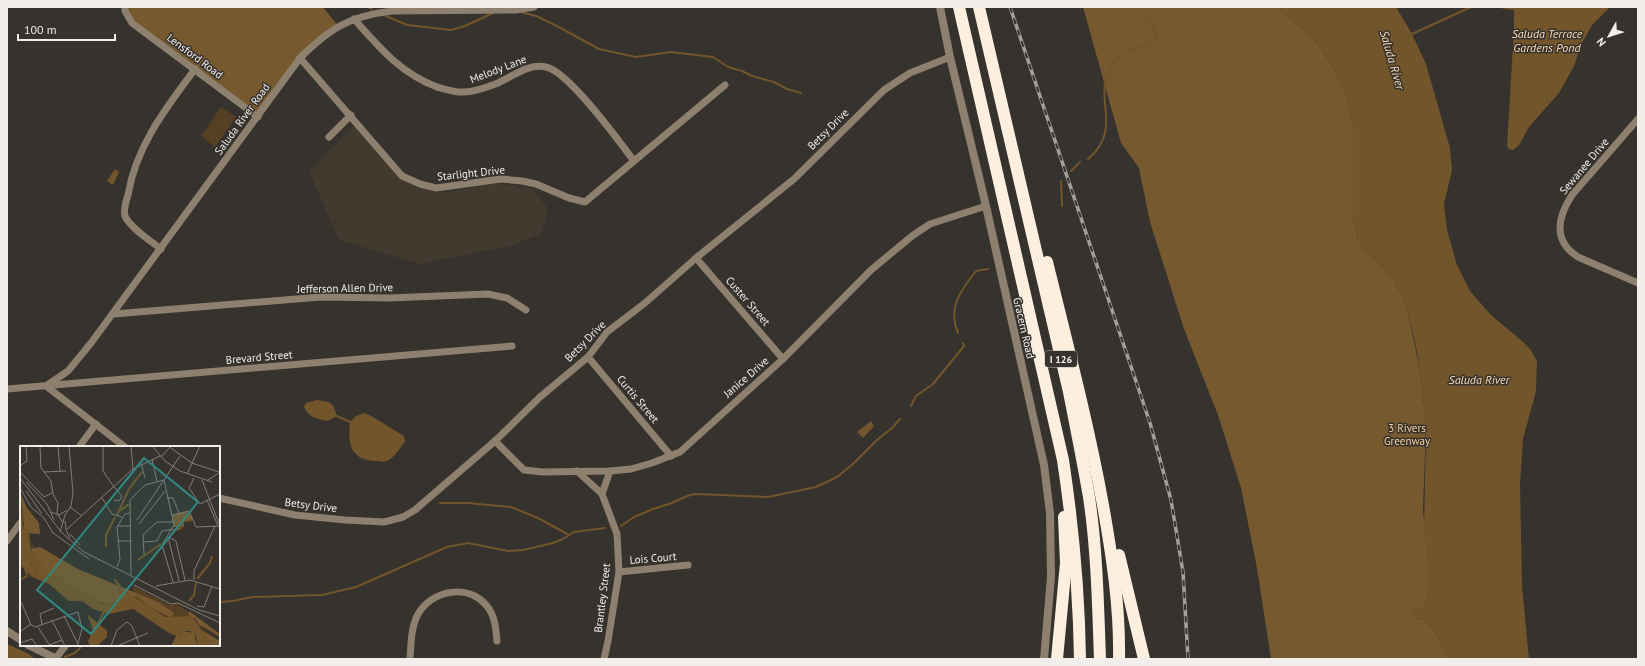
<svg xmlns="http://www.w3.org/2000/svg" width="1645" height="666" viewBox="0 0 1645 666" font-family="'PT Sans',sans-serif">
  <rect width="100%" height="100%" fill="#36322d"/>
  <polygon fill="#423a2f" points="354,125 398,178 420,189 441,193 497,183 533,189 548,209 541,234 513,245 420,264 339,240 309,172"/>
  <polygon fill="#554023" points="221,107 236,117 215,147 201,136"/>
  <g fill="#775930">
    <polygon points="124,7 323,7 339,27 312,46 258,117 132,23"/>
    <path d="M1083,7H1277L1312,37L1320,47L1337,74L1344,88L1353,123V217L1358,240L1366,251L1380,264L1394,280L1406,304L1420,370L1426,423L1423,510L1430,586L1427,602L1421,609L1414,612L1416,618L1424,619C1434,629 1445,645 1447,659H1271L1257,568L1241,488L1218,415L1184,329L1150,222L1139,168L1121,143Z"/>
  </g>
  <g fill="#72552b">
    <path d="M1277,7H1396L1412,34L1426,64L1450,148L1452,170L1444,204L1447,230L1457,265L1470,291L1491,315L1522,341L1530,349L1537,361L1536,391L1523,439L1520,483L1522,586L1529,659H1447C1445,645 1434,629 1424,619L1416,618L1412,615L1414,612L1421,609L1427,602L1430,586L1424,531L1426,423L1420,370L1416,347L1406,304L1394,280L1380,264L1366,251L1358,240L1353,217V123L1344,88L1337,74L1320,47L1312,37Z"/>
    <polygon points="1514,7 1610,7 1592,25 1581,45 1574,66 1559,93 1529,127 1519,145 1513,150 1509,149 1507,146 1514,29"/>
    <polygon points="115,169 119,172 113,185 107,181"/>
    <path d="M317,400C331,402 333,402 337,416L328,421C317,419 309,418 304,407L306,403Z"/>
    <path d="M365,413L373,417L404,436L405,441C401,447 395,456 389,460C385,463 378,461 374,461C349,459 348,442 350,422L356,416Z"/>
    <polygon points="871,421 874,426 863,438 857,432"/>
    <polygon points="7,644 29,654 35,659 7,659"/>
  </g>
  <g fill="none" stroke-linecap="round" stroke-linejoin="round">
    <g stroke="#72552b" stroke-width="2">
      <polyline points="368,7 372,9"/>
      <polyline points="1500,7 1513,9 1519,7"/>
      <polyline points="264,9 265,7"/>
      <polyline points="521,12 536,16 555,25 599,49 636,57 671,52 713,57 728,67 742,71 752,76 774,82 787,89 801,93"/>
      <polyline points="386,16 407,25 451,30 465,26 493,13"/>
      <polyline points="1410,33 1412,34 1471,7"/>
      <path d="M1088,159C1123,130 1094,99 1109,70C1122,45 1141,53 1156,39C1157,24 1147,16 1137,7"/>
      <polyline points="1071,171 1080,162"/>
      <polyline points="1061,181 1062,206"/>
      <path d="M958,333C947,308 961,290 976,271L988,269"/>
      <polyline points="911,406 916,396 933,384 964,346 963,343"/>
      <polyline points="337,416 350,422"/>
      <polyline points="440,503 468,503 511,507 538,518 569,535"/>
      <polyline points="621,526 634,517 653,509 672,503 687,496 695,494 768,497 816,487 837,477 853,464 877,440 892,428 900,419"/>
      <polyline points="219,602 233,601 252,597 322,595 356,587 447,547 468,543 508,551 523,550 553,543 563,539 574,532 605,528"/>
      <polyline points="65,657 75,653 83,645"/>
    </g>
    <g stroke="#8e806e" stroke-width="7">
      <polyline points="125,7 125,11 132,23 258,117"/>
      <path d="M354,19C378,46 401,74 437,87C445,89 455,93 464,92C475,92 488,87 498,83C513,76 529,63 546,67C568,71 619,141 634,161"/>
      <polyline points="300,58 402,176 420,184 436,188 501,179 522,181 536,184 569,198 585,202 725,85"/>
      <path d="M1638,119L1572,195C1557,218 1553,241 1578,257L1638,283"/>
      <polyline points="329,137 351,115"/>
      <path d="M161,249C151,241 130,228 125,216C123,209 126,202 128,195C136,146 166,108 195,69"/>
      <polyline points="696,258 783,359"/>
      <polyline points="114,314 321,297 389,298 488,294 507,298 526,310"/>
      <polyline points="588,357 671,456"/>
      <polyline points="7,389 512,346"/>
      <polyline points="495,441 524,470 543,472 610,471 631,469 652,463 680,452 783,359 871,270 912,236 930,224 986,206"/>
      <polyline points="79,447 96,424"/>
      <path d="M125,447L46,386L68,371L91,343L300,58C330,28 350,16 392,11L516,10L534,7"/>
      <polyline points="577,471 602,494 617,534 619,572 608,641 604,659"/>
      <polyline points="602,494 610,471"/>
      <polyline points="219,498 295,515 345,520 384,522 403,517 415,510 495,441 540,397 588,357 607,332 645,303 696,258 794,179 884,90 910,73 950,57"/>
      <polyline points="7,541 21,522"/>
      <polyline points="619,572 688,565"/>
      <polyline points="56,658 66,645"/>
      <path d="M410,659C411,644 411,627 418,614C432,590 468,583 487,606C495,616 496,629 497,641"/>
    </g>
    <g stroke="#8e806e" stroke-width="8">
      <polyline points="940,7 950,57 986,206 1044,465 1050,513 1051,577 1044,659"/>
      <polyline points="7,631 21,640"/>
      <polyline points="28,645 57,659"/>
    </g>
    <g stroke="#fdefde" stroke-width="12">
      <path d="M959,7L1063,460C1073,526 1079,592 1080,659"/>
      <path d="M979,7L1069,392C1076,427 1083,462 1089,497C1097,550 1098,605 1100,659"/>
      <path d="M1047,262C1067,343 1088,423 1103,505C1112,556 1120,607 1119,659"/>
      <polyline points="1119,555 1144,659"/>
      <polyline points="1057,659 1066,563 1064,517"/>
    </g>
    <g stroke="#a39f9c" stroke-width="3.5">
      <polyline id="rail" points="1010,7 1150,423 1171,500 1183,572 1188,659"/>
    </g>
    <use href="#rail" stroke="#36322d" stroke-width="2" stroke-dasharray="6" stroke-linecap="butt"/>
  </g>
  <g text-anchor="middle" stroke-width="3" stroke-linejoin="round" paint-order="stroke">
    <rect fill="#36322d" stroke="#b9b6b2" stroke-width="1" x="1045" y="351" width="32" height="16" rx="3"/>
    <g font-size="10" font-weight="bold" fill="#f1eeeb">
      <text x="1061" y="363">I 126</text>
    </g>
    <g font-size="11" fill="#f1eeeb" stroke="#36322d">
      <text transform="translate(195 56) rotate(37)" y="4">Lensford Road</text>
      <text transform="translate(498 69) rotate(-21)" y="4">Melody Lane</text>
      <text transform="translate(242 119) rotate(-54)" y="4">Saluda River Road</text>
      <text transform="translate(828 129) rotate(-45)" y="4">Betsy Drive</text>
      <text transform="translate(1584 166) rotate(-50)" y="4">Sewanee Drive</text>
      <text transform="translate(471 173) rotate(-6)" y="4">Starlight Drive</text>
      <text transform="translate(345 288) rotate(-1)" y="4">Jefferson Allen Drive</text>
      <text transform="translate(748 301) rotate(49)" y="4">Custer Street</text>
      <text transform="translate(1024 328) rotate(77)" y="4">Gracern Road</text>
      <text transform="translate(585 341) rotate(-45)" y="4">Betsy Drive</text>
      <text transform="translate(259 357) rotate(-5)" y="4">Brevard Street</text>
      <text transform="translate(746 377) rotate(-41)" y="4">Janice Drive</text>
      <text transform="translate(638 399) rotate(50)" y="4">Curtis Street</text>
      <text transform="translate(311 505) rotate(7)" y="4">Betsy Drive</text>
      <text transform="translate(653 558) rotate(-5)" y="4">Lois Court</text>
      <text transform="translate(602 598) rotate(-83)" y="4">Brantley Street</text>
    </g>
    <g font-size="11" fill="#fad39f" stroke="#36322d">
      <text x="1407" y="432">3 Rivers<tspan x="1407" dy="13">Greenway</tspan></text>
    </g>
    <g font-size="12" font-style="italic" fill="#faddb6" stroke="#36322d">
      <text x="1547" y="38">Saluda Terrace<tspan x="1547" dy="14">Gardens Pond</tspan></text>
      <text transform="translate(1392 60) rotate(74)" y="4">Saluda River</text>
      <text x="1479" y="384">Saluda River</text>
    </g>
  </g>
  <g transform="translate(20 446)">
    <rect width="200" height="200" fill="#36322d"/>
    <path d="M0,50L5,61L6,80L10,86L11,96L27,123L37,126L39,131L58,144L71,148L85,156L95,155L103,147L113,148V140L150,159L157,158L180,174L183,183L194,191L199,200L183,185L172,170L145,171L113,150H105L96,157L83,158L70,149L56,146L37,129H30L13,108L9,89L3,81Z" fill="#554023"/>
    <path d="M0,46L7,62L19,77L20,88L5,87ZM167,65L173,73L171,75L164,76V81H154L152,69ZM20,101L58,123L138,156L154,167L152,172L131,162L117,151L109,150L88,159L53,144L37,129H31L25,125L15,112L10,103ZM3,114L9,116L17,129L9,124L0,115ZM169,165L200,188V191L178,178L176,173L168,169ZM181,184L200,195V200H192ZM163,185L174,187L177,200H151L156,190H160Z" fill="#775930"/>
    <path d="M0,55L3,81L9,89L11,106L31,129H37L56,145L70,149L83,158L96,157L105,149L113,150L145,171L172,170L192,200H177L176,190L170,185H163L159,191L149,187L113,163L89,168L73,163L62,155H49L29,138L12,131L0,119ZM1,114L10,117L17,129L9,124ZM67,168L87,185V191L77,200H70L68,195L73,184Z" fill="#72552b" fill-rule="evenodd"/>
    <path fill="none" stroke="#72552b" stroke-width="2" d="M98,66L109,58M97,69L109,43L122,26M153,85L161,82L160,76M86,101V89L95,71M118,114L141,98M94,133L100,140L99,146H107L110,151M177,133L190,117L192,110M0,134L7,130L5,122M169,155L174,149L176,137M78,177L84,166"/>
    <path fill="none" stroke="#817d79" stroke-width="1" d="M20,0L21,22L31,35L33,48L38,57L37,67L43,77M38,0L40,25M83,0V25L94,41M111,0L113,23M132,0L145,15L160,25L192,36M148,0L172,17L199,26M141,11L151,0M132,13L137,36M121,17L125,32M0,20L7,15L6,0M0,26L24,51L32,47M24,26L46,25M167,28L180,0M0,32L42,87L64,106L179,164L200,170M174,32L169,42L180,58L200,48M182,34L200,80M188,34L200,26M6,36L27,58L34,74M94,41L102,50L99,55L94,54M0,42L11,61L24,72L33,87L69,113M6,45L22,68M82,52L92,68L102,71M147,52H153L159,67M187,54L198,80M50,61L62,70M31,66L39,69L47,64M45,69L51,60L53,47L49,0M152,69L169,65L176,81L200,80M117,74L160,10M45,75L46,84L50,92M119,78L145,45M98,80H111M47,83L113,23L140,10M40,86L45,69M50,88L60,99M148,91L156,95L165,134M148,91L159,135M98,95H112M124,96L137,95L142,85L153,83M124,108L123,89L137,76H154M97,121L100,113L97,81L105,68L110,67M111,128L110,54L125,39L144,34L154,79L142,99L153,136M174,134V125L195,80M114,139L151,158L158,157L200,177M136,140L170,134L200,143M1,156L11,179L15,181L58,166L62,183L58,197M177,160L184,161L192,140M44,170L59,200M32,174L45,200M22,178L20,168L34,162M18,181L30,200M0,186L11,178M0,197L12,193L17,200M29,199L42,194M91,200L97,184L107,176L112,180L120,200M97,200L128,187"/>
    <path fill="#318881" fill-opacity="0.15" stroke="#318881" stroke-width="2" d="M124,12L178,56L71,188L17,144Z"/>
    <rect width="200" height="200" fill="none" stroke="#f1eeeb" stroke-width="2"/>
  </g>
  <rect width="1645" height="666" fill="none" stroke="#f1eeeb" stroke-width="16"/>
  <g transform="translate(1609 36) rotate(231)" stroke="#36322d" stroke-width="3" paint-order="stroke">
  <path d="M0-3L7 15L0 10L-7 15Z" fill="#f1eeeb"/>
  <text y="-6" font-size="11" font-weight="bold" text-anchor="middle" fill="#f1eeeb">N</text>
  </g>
  <path d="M18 34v6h97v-6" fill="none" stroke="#f1eeeb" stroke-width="2"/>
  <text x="24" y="34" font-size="12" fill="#f1eeeb" stroke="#36322d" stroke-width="3" paint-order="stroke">100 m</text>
</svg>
